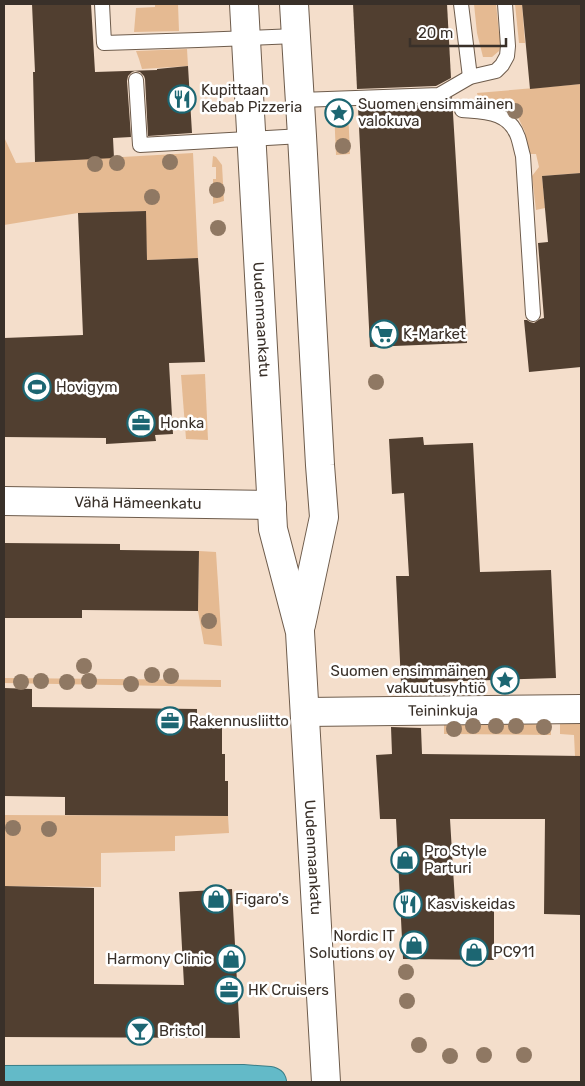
<svg xmlns="http://www.w3.org/2000/svg" width="585" height="1086" viewBox="0 0 585 1086" font-family="Rubik,sans-serif">
  <rect width="100%" height="100%" fill="#f4decb"/>
  <g fill="#e5ba92">
    <polygon points="155,4 178,4 179,31 134,32 136,8 155,7"/>
    <polygon points="474,4 496,4 499,33 502,44 499,51 492,57 483,57 477,33"/>
    <polygon points="515,4 522,4 525,43 519,43"/>
    <polygon points="187,49 188,66 142,69 139,59 136,51"/>
    <polygon points="581,84 581,173 542,176 545,208 536,210 532,176 539,167 536,154 527,154 525,132 518,117 504,106 493,102 479,101 477,93"/>
    <polygon points="348,109 350,154 336,155 334,110"/>
    <polygon points="4,137 16,163 193,153 198,258 147,260 145,211 78,213 4,225"/>
    <polygon points="213,156 216,157 222,165 224,201 213,204 213,179 216,179 216,167 212,167"/>
    <polygon points="205,374 208,440 186,439 181,375"/>
    <polygon points="199,551 216,552 222,646 204,644 198,611"/>
    <polygon points="4,678 221,680 221,687 4,683"/>
    <polygon points="444,715 551,716 551,735 444,734"/>
    <polygon points="560,715 575,720 581,725 581,756 575,756 574,735 560,734"/>
    <polygon points="4,815 228,816 229,833 175,836 175,851 101,853 101,887 4,886"/>
  </g>
  <g fill="#513f30">
    <polygon points="32,4 91,4 95,72 157,70 157,69 188,66 192,133 148,136 145,79 144,76 140,72 135,71 132,72 128,76 127,81 131,137 113,138 114,158 35,162 33,72 35,72"/>
    <polygon points="353,4 447,4 451,78 436,86 357,89"/>
    <polygon points="522,4 581,4 581,84 530,89"/>
    <polygon points="452,97 467,343 370,347 358,107 439,104"/>
    <polygon points="581,173 581,367 529,372 524,320 527,320 530,322 534,323 540,319 544,318 538,243 548,242 542,176"/>
    <polygon points="146,211 147,260 198,258 205,362 169,363 173,434 155,435 156,441 106,444 106,438 4,437 4,338 83,335 78,213"/>
    <polygon points="423,437 424,445 473,443 480,572 551,570 556,678 401,683 396,576 409,576 404,493 392,494 389,439"/>
    <polygon points="4,543 120,544 120,550 199,551 198,611 82,610 82,618 4,618"/>
    <polygon points="4,688 32,689 32,707 197,709 197,723 222,723 222,754 225,754 225,781 228,781 228,816 65,815 65,797 4,796"/>
    <polygon points="391,727 421,728 422,754 581,756 581,915 544,914 545,819 450,819 455,902 494,902 494,960 403,959 396,819 380,819 376,755 392,754"/>
    <polygon points="4,886 94,888 94,984 184,985 179,892 232,889 240,1038 4,1037"/>
  </g>
  <g fill="none" stroke-linecap="round" stroke-linejoin="round">
    <g stroke="#6e5c4c" stroke-width="16">
      <g id="service">
        <polyline points="102,4 104,43 198,40 296,36"/>
        <polyline points="461,4 470,77"/>
        <polyline points="136,80 140,145 302,136"/>
        <polyline points="300,100 439,95 470,77 496,71 502,65 507,56 508,46 505,4"/>
        <path d="M462,110C484,112 509,111 518,137C520,143 521,149 523,156L533,314"/>
      </g>
    </g>
    <g stroke="#6e5c4c" stroke-width="30">
      <g id="minor">
        <path id="s1" d="M4,501L272,505"/>
        <path id="s2" d="M305,712L581,709"/>
      </g>
    </g>
    <g stroke="#6e5c4c" stroke-width="30">
      <g id="secondary">
        <path id="s3" d="M244,4L273,529L300,632L326,1082"/>
        <polyline points="294,4 302,136 320,465 324,517 301,625"/>
      </g>
    </g>
    <g stroke="#3b7e87" stroke-width="30">
      <polyline id="trunk" points="4,1080 243,1079 270,1081 272,1082"/>
    </g>
    <use href="#service" stroke="#fff" stroke-width="14"/>
    <use href="#minor" stroke="#fff" stroke-width="28"/>
    <use href="#secondary" stroke="#fff" stroke-width="28"/>
    <use href="#trunk" stroke="#63bac8" stroke-width="28"/>
  </g>
  <g fill="#8f7863">
    <circle cx="515" cy="111" r="8"/>
    <circle cx="341" cy="120" r="8"/>
    <circle cx="343" cy="146" r="8"/>
    <circle cx="170" cy="162" r="8"/>
    <circle cx="117" cy="163" r="8"/>
    <circle cx="95" cy="164" r="8"/>
    <circle cx="217" cy="190" r="8"/>
    <circle cx="152" cy="197" r="8"/>
    <circle cx="218" cy="228" r="8"/>
    <circle cx="376" cy="382" r="8"/>
    <circle cx="209" cy="621" r="8"/>
    <circle cx="84" cy="666" r="8"/>
    <circle cx="152" cy="675" r="8"/>
    <circle cx="171" cy="676" r="8"/>
    <circle cx="41" cy="681" r="8"/>
    <circle cx="89" cy="681" r="8"/>
    <circle cx="21" cy="682" r="8"/>
    <circle cx="67" cy="682" r="8"/>
    <circle cx="131" cy="684" r="8"/>
    <circle cx="473" cy="726" r="8"/>
    <circle cx="496" cy="726" r="8"/>
    <circle cx="516" cy="726" r="8"/>
    <circle cx="544" cy="727" r="8"/>
    <circle cx="454" cy="729" r="8"/>
    <circle cx="13" cy="828" r="8"/>
    <circle cx="49" cy="829" r="8"/>
    <circle cx="406" cy="972" r="8"/>
    <circle cx="407" cy="1001" r="8"/>
    <circle cx="419" cy="1045" r="8"/>
    <circle cx="484" cy="1055" r="8"/>
    <circle cx="524" cy="1055" r="8"/>
    <circle cx="450" cy="1056" r="8"/>
  </g>
  <defs>
    <g id="restaurant-ring" transform="scale(1.4375)"><circle r="9.5" fill="#fff" stroke="#1c6672" stroke-width="1.5"/><path d="M-5-6h1v4h1v-4h1v4h1v-4h1v5L-1.5 .5V6h-2V.5L-5-1ZM5-6V6H3V1.5H1.5Q1.5-4 5-6Z" fill="#1c6672"/></g>
    <g id="sight-ring" transform="scale(1.4375)"><circle r="9.5" fill="#fff" stroke="#1c6672" stroke-width="1.5"/><path d="M0-6L1.8-2.2L6-1.7L2.9 1.2L3.7 5.4L0 3.3L-3.7 5.4L-2.9 1.2L-6-1.7L-1.8-2.2Z" fill="#1c6672"/></g>
    <g id="supermarket-ring" transform="scale(1.4375)"><circle r="9.5" fill="#fff" stroke="#1c6672" stroke-width="1.5"/><path d="M-6-5.5h2.5l.6 2H6L4.5 2H-2.5L-4.4-4H-6ZM-1.5 3.2a1.3 1.3 0 1 0 .1 0ZM3 3.2a1.3 1.3 0 1 0 .1 0Z" fill="#1c6672"/></g>
    <g id="stadium-ring" transform="scale(1.4375)"><circle r="9.5" fill="#fff" stroke="#1c6672" stroke-width="1.5"/><path d="M0-5a6.5 5 0 1 0 0 10a6.5 5 0 1 0 0-10ZM-3.5-1.8h7v3.6h-7Z" fill="#1c6672"/></g>
    <g id="office-ring" transform="scale(1.4375)"><circle r="9.5" fill="#fff" stroke="#1c6672" stroke-width="1.5"/><path d="M-6-3h4V-5.5h4V-3h4V5H-6ZM-1-4.5V-3h2v-1.5ZM-6 0V1H6V0Z" fill="#1c6672"/></g>
    <g id="shop-ring" transform="scale(1.4375)"><circle r="9.5" fill="#fff" stroke="#1c6672" stroke-width="1.5"/><path d="M-5-2.5h2.3a2.7 3.5 0 0 1 5.4 0H5L5.5 6h-11ZM-1.5-2.5h3a1.5 2.3 0 0 0-3 0Z" fill="#1c6672"/></g>
    <g id="bar-ring" transform="scale(1.4375)"><circle r="9.5" fill="#fff" stroke="#1c6672" stroke-width="1.5"/><path d="M-6-5H6L.8 .8V4.5H3.5V6h-7V4.5H-.8V.8Z" fill="#1c6672"/></g>
  </defs>
  <g fill-rule="evenodd">
    <use href="#restaurant-ring" x="182" y="99"/>
    <use href="#sight-ring" x="339" y="113"/>
    <use href="#supermarket-ring" x="384" y="334"/>
    <use href="#stadium-ring" x="37" y="387"/>
    <use href="#office-ring" x="141" y="423"/>
    <use href="#sight-ring" x="505" y="680"/>
    <use href="#office-ring" x="170" y="721"/>
    <use href="#shop-ring" x="405" y="860"/>
    <use href="#shop-ring" x="216" y="899"/>
    <use href="#restaurant-ring" x="408" y="904"/>
    <use href="#shop-ring" x="414" y="945"/>
    <use href="#shop-ring" x="474" y="952"/>
    <use href="#shop-ring" x="231" y="959"/>
    <use href="#office-ring" x="229" y="990"/>
    <use href="#bar-ring" x="140" y="1031"/>
  </g>
  <g text-anchor="middle" stroke-width="5" stroke-linejoin="round" paint-order="stroke">
    <g font-size="15" fill="#393029" stroke="#fff" text-anchor="start">
      <text x="201" y="95">Kupittaan<tspan x="201" dy="17">Kebab Pizzeria</tspan></text>
      <text x="358" y="109">Suomen ensimmäinen<tspan x="358" dy="17">valokuva</tspan></text>
      <text x="403" y="339">K-Market</text>
      <text x="56" y="392">Hovigym</text>
      <text x="160" y="428">Honka</text>
      <text x="486" y="676" text-anchor="end">Suomen ensimmäinen<tspan x="486" dy="17">vakuutusyhtiö</tspan></text>
      <text x="189" y="726">Rakennusliitto</text>
      <text x="424" y="856">Pro Style<tspan x="424" dy="17">Parturi</tspan></text>
      <text x="235" y="904">Figaro's</text>
      <text x="427" y="909">Kasviskeidas</text>
      <text x="395" y="941" text-anchor="end">Nordic IT<tspan x="395" dy="17">Solutions oy</tspan></text>
      <text x="493" y="957">PC911</text>
      <text x="212" y="964" text-anchor="end">Harmony Clinic</text>
      <text x="248" y="995">HK Cruisers</text>
      <text x="159" y="1036">Bristol</text>
    </g>
    <g font-size="15" fill="#393029" stroke="#fff">
      <text dy="5" stroke="none"><textPath href="#s3" startOffset="316">Uudenmaankatu</textPath></text>
      <text dy="5" stroke="none"><textPath href="#s1" startOffset="134">Vähä Hämeenkatu</textPath></text>
      <text dy="5" stroke="none"><textPath href="#s2" startOffset="138">Teininkuja</textPath></text>
      <text dy="5" stroke="none"><textPath href="#s3" startOffset="858">Uudenmaankatu</textPath></text>
    </g>
  </g>
  <rect width="585" height="1086" fill="none" stroke="#393029" stroke-width="10"/>
  <path d="M410 38v8h96v-8" fill="none" stroke="#393029" stroke-width="2.5"/>
  <text x="418" y="38" font-size="15" fill="#393029" stroke="#ffffff" stroke-width="4" paint-order="stroke">20 m</text>
</svg>
